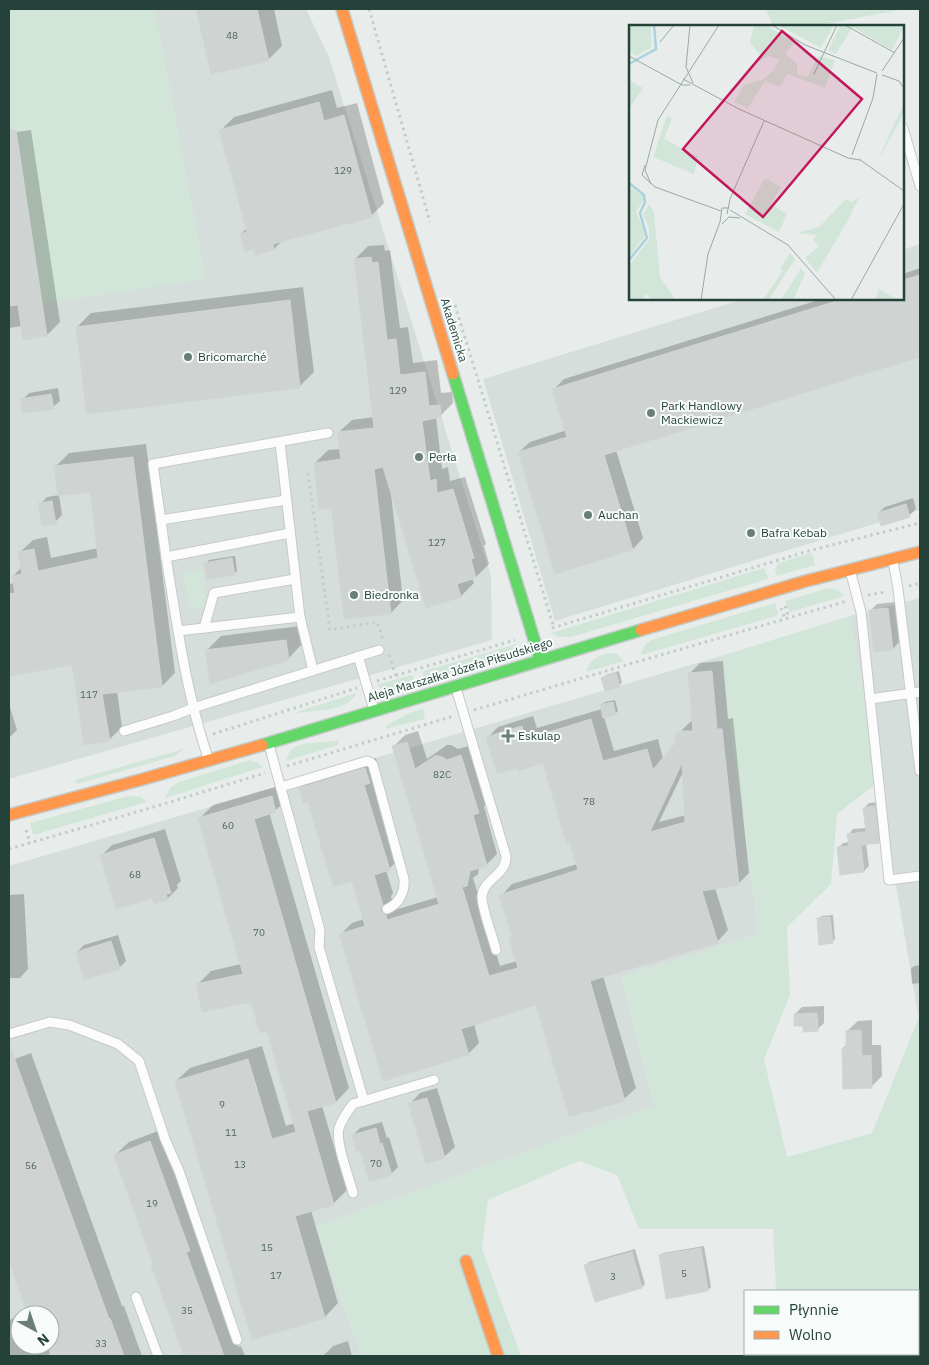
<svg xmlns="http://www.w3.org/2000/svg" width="929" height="1365" viewBox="0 0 929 1365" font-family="'IBM Plex Sans',sans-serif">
  <rect width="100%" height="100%" fill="#e8edeb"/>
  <g fill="#d6dedb" fill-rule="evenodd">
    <polygon points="9,9 306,9 329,57 491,576 492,640 9,779"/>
    <polygon points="920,244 920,510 555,621 483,379 744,299 903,299 903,250"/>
    <polygon points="920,598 920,1026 850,616"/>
    <path d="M721,656L759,934L621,977L654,1106L315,1227L362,1356H9V866ZM20,1315H50V1345H20Z"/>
  </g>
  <g fill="#d1e6d8">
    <polygon points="9,9 155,9 206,279 42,304 16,137 9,136"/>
    <polygon points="766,9 904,9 815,26 773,26"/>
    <polygon points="812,553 815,565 777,576 775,569 778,563"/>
    <polygon points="764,568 765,570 768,579 571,637 559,637 551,633"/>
    <polygon points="203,570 206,608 189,610 184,573"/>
    <polygon points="828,588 837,590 845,596 790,612 788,610 785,601"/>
    <polygon points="775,603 778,613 776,616 641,655 644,646 651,640"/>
    <polygon points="850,616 878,782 837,814 831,884 787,927 790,995 764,1059 787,1157 872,1133 919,1017 920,1026 920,1342 918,1342 918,1291 776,1291 773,1229 639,1229 617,1175 579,1161 488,1200 482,1249 521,1356 362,1356 315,1227 654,1106 621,977 759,934 721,656"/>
    <polygon points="517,644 513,651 506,657 425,681 423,673 424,671"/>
    <path d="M609,653L617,654L624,661L586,672C590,659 597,656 609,653Z"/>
    <path d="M411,675L413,676L415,683C403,687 387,696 377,685Z"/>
    <path d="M357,693C347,712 315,710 296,713V712Z"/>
    <polygon points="423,708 425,717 424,719 386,729 386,726 407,714"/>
    <path d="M339,740L338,745L286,761C288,755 289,750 295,747C305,741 326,743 339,740Z"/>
    <polygon points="184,749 175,756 77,784 74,780"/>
    <polygon points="250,760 258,763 263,767 165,798 170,788 179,782"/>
    <polygon points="128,796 140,797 147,802 33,835 30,823"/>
  </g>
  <g fill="#0003" fill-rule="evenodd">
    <polygon points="197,9 274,9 282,46 268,60 212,73"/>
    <polygon points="332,90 337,108 357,103 384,203 371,216 283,240 274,249 255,248 241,234 247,228 221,130 234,117"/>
    <polygon points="31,130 60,322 47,335 22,326 9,328 9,133"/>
    <polygon points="384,245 385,251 390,250 400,328 408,327 413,363 437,360 441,393 452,392 453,403 440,416 436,417 442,469 448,467 450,481 465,477 486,544 484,546 489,564 476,577 472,578 474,583 461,596 427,606 392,493 391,494 403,600 391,613 332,507 315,463 328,450 341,449 339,432 352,420 374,417 355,259 368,246"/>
    <polygon points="920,268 920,356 616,450 643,538 633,549 556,573 519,452 530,442 567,430 554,389 564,379 822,299 903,299 903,274"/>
    <polygon points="303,287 314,372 300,386 77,327 91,313"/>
    <polygon points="58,388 60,401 53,407 22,400 29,393"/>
    <polygon points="146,444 175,673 162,686 117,691 122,727 109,740 73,663 9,674 9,584 15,583 13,576 22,567 19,553 33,540 47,537 51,558 98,548 91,490 59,495 62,515 55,522 40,504 47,497 59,495 55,467 69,453"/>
    <polygon points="913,498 916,509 909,516 878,513 885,507"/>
    <polygon points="235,556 237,571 234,574 206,563 209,560"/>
    <polygon points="895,602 899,642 893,649 870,611 877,604"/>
    <polygon points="300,626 302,644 288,659 207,650 221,636"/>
    <path d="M723,661L728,719L733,718L749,873L738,884L715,888L728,930L717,942L603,976L636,1088L624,1099L537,1004L474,1024L479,1043L468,1054L341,934L352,923L364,919L353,880L309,800L300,789L311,777L376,758L380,771L376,775L400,858L389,869L386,870L393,893L391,896L392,900L396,904L398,909L438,897L394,746L405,735L418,731L427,759L447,745H451L458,749L472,745L490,801L484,806L497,854L486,865L479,867L478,874L473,878L500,966L517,961L513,936L501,896L512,884L577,864L544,762L487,738L498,727L533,716L537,728L602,709L601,706L605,702L615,700L618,711L615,714L604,717L614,751L658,739L663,759L677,742V735L689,723L693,720L689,674L700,663ZM684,770L686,815L659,822Z"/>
    <polygon points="619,671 622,682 619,686 603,678 606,675"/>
    <polygon points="9,704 17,730 9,738"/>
    <polygon points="285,784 289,797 276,810 269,812 349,1088 336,1102 322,1106 347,1190 333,1204 311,1210 338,1303 325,1317 253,1338 176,1081 190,1068 262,1046 286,1126 295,1123 268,1029 251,1000 198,984 211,971 241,964 199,819 213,805"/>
    <polygon points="880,802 883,837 878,842 866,843 869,866 864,871 841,873 838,848 843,843 849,842 849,834 853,829 867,828 864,808 869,803"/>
    <polygon points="165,829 181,881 177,885 178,888 167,899 153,897 101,856 112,845"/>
    <polygon points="24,894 28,969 20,978 9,978 9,895"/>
    <polygon points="833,915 835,939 832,942 818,919 822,916"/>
    <polygon points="118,935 126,961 119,968 77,952 84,945"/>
    <polygon points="920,965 920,983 912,984 911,969 914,966"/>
    <polygon points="824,1006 824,1023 817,1030 804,1025 795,1014 802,1007"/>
    <polygon points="872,1020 872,1045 881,1045 882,1076 872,1086 843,1048 847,1044 847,1031 858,1021"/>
    <polygon points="31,1053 122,1306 124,1306 142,1356 9,1356 9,1320 20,1316 20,1345 50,1345 50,1315 23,1315 29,1313 9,1257 9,1061"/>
    <polygon points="437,1088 455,1147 444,1157 410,1104 420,1093"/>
    <polygon points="382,1122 387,1138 389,1137 398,1167 391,1174 361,1149 353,1135 360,1128"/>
    <polygon points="163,1129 199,1239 239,1347 241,1346 245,1356 185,1356 152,1265 154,1263 115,1155 129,1142"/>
    <polygon points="704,1246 711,1287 708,1290 668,1297 660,1256 663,1253"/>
    <polygon points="635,1249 645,1284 642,1287 596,1300 586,1265 589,1262"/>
    <polygon points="348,1341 352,1356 324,1356 324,1355 333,1346"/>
  </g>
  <g fill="#cfd4d2" stroke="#d1d6d4" fill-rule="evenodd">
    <polygon points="196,9 257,9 269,61 211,74"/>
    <polygon points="319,102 324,121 344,115 372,217 273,244 274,250 255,255 254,249 245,252 240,234 247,232 219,130"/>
    <polygon points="9,130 16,130 47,336 23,340 18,305 9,306"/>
    <polygon points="371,257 372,263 378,262 387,340 396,339 400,375 425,372 429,406 440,405 441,417 422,421 430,481 436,479 437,493 453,489 474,558 471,559 476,578 457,584 461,597 426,608 383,467 374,469 391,614 344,619 331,508 319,510 314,463 341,459 337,432 374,428 354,259"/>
    <polygon points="920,275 920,357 604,455 633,550 555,574 518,452 567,437 552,389 843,299 903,299 903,280"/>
    <polygon points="290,300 300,388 87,414 76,327"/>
    <polygon points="51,394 54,409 23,413 20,399"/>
    <polygon points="133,457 162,687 102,694 110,741 84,745 72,665 9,676 9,594 15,593 12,576 22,574 18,552 34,549 38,571 98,558 90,492 58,496 54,466"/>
    <polygon points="52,501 56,524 42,526 38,503"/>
    <polygon points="906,504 910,517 881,526 877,513"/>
    <polygon points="232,558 235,575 206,579 204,563"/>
    <polygon points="888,608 893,650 874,652 869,610"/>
    <polygon points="286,640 289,660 210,684 205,650"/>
    <path d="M712,671L717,729H722L739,885L702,891L718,943L590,981L625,1101L569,1117L536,1005L461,1029L469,1055L383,1081L339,934L365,926L352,881L333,887L308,802L303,803L299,788L365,768L370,783L364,785L390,870L374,875L383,905L381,908V911L386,915L387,920L439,904L392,746L407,742L415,769L435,756H440L447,760L461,755L479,813L473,815L487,866L470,871L467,886L462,887L489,976L518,968L509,938L512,937L499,895L578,870L570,843H566L543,763L518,771L517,768L497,774L486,737L522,726L526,739L591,719L603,761L647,749L653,770L676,742V734L680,731H693L688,673ZM682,763L685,822L650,832Z"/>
    <polygon points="616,673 620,687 605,691 601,678"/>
    <polygon points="613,702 616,715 603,718 600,705"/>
    <polygon points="272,796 276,812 254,819 336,1103 307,1111 334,1205 295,1216 325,1318 252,1340 175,1081 248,1059 272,1139 296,1132 267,1031 260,1033 251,1002 202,1012 196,984 243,974 198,818"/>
    <polygon points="875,806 879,843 861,845 864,872 840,875 837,847 849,846 847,834 866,832 863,808"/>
    <polygon points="154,838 171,893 166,894 168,900 154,904 152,898 116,909 100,855"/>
    <polygon points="830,917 833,943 819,945 817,918"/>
    <polygon points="111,941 120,969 84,980 76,952"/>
    <polygon points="817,1013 818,1031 803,1032 803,1026 794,1026 794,1014"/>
    <polygon points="861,1030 862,1056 871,1055 872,1088 843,1089 842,1048 846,1048 846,1031"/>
    <polygon points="10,1046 109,1319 110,1318 124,1356 50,1356 50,1315 28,1315 9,1261 9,1047"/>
    <polygon points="427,1098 445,1158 426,1164 408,1103"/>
    <polygon points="376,1128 380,1144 382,1143 392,1175 369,1182 360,1150 356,1151 352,1135"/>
    <polygon points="150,1141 190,1251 186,1252 224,1356 184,1356 151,1265 153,1264 114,1155"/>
    <polygon points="701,1248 708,1291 666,1299 659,1255"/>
    <polygon points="632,1252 642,1288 595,1302 584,1265"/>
  </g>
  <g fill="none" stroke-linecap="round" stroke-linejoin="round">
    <g stroke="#c5cac8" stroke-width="11">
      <g id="lane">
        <polyline points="903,128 920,186"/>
        <polyline points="280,442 300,617 313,670"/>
        <polyline points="161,520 286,500"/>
        <polyline points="166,557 153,464 328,433"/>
        <polyline points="893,561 898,589 920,771"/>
        <polyline points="850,570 861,612 889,880 920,876"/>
        <polyline points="204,628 214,593 295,579"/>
        <polyline points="178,631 300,617"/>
        <polyline points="358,656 374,710"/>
        <path d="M456,688L506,856C507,875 484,878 482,896C481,907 493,937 496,950"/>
        <polyline points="870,699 920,692"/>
        <polyline points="124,731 173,716 193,708 379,650"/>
        <polyline points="269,745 320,930 319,947 364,1101"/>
        <path d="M208,758C186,693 177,624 166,557L290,533"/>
        <path d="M281,787L367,761L370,762L373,765L404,879C405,892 399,904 387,909"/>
        <polyline points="9,1034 50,1022 69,1025 118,1044 139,1061 165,1139 179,1171 237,1340"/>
        <path d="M353,1193C349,1177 335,1142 339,1128C342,1119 347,1112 353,1104L434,1080"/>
        <polyline points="136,1297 158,1356"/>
      </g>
    </g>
    <g stroke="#c3cbc8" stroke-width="14">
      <g id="fast">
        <polyline points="453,374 540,659"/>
        <polyline points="262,745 641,630"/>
      </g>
    </g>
    <g stroke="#c3cbc8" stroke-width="14">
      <g id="slow">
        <polyline points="342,9 453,374"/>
        <polyline points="641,630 806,581 920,552"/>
        <polyline points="9,815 140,780 262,745"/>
        <polyline points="466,1261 498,1356"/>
      </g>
    </g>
    <g stroke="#c3ccca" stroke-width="3" stroke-dasharray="2.5 4" stroke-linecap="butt">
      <polyline points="369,9 430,222"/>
      <polyline points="455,305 554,628"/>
      <polyline points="308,473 330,630 377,622 383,640"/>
      <polyline points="909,586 920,583"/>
      <polyline points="868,595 886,592"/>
      <polyline points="785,606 789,618"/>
      <polyline points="781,608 785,619"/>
      <polyline points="552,628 812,550 920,523"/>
      <polyline points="389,655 396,676"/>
      <polyline points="377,681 515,640"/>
      <polyline points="474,710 633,663 847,601"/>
      <polyline points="213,734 357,688"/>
      <polyline points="287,766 454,716"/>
      <polyline points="26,830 30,843"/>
      <polyline points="9,849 157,806 265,773"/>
    </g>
    <use href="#lane" stroke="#fcfcfc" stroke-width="9"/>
    <use href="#fast" stroke="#63d668" stroke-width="11"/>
    <use href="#slow" stroke="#ff974d" stroke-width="11"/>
  </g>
  <g fill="#697e78" stroke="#f7fbf9" stroke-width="2">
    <circle cx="188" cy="357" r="5"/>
    <circle cx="651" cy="413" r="5"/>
    <circle cx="419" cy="457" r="5"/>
    <circle cx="588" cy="515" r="5"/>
    <circle cx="751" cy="533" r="5"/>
    <circle cx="354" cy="595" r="5"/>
    <path d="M505.5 728.5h5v5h5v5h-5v5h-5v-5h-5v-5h5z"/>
  </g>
  <g text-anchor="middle" stroke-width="4" stroke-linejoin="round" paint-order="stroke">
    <g font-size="10" fill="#506761">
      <text x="232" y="39">48</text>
      <text x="343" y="174">129</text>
      <text x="398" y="394">129</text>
      <text x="437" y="546">127</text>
      <text x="89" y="698">117</text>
      <text x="442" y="778">82C</text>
      <text x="589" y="805">78</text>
      <text x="228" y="829">60</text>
      <text x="135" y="878">68</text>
      <text x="259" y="936">70</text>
      <text x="222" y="1108">9</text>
      <text x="231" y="1136">11</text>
      <text x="376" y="1167">70</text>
      <text x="240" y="1168">13</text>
      <text x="31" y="1169">56</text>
      <text x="152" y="1207">19</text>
      <text x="267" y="1251">15</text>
      <text x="684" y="1277">5</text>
      <text x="276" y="1279">17</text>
      <text x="613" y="1280">3</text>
      <text x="187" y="1314">35</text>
      <text x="101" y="1347">33</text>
    </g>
    <g font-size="12" fill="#24423a" stroke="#f7fbf9">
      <text transform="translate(454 330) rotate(73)" y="4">Akademicka</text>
      <text transform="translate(460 670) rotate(-17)" y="4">Aleja Marszałka Józefa Piłsudskiego</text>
    </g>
    <g font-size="12" fill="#24423a" stroke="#f7fbf9" text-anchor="start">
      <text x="198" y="361">Bricomarché</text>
      <text x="661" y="410">Park Handlowy<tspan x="661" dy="14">Mackiewicz</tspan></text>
      <text x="429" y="461">Perła</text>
      <text x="598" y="519">Auchan</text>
      <text x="761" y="537">Bafra Kebab</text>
      <text x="364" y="599">Biedronka</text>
      <text x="518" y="740">Eskulap</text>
    </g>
  </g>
  <g transform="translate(629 25)">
    <rect width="275" height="275" fill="#e8edeb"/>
    <path d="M0,0H22V23L7,31L0,25ZM125,0H137L165,18L156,29L168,39V49L179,52L189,31L206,35L196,63L158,49L151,62L136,56L119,83L105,77L115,60L133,55L145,45L150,35L141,31L128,37L132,31L121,18ZM205,0L192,23L151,1L152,0ZM217,0L223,3L207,29L199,26L211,1ZM220,0H275V2L263,25ZM0,55L14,63L0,84ZM275,79V88L249,136L263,103ZM38,91L43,93L35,114L69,132L65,149L24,132ZM136,153L152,162L142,179L158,189L150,207L116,189ZM0,162L16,172L7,187L17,210L0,231ZM230,172L219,195L188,248L176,233L190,221L184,214L189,210L168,208L190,202L217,174L223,177ZM20,179L25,187L31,252L47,275H23L17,269L13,275H0L1,240L20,215V204L14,189ZM161,228L166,234L140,275H134L154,245L151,243ZM172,243L176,249L165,273L152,275ZM250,264L269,275H246Z" fill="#d1e6d8"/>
    <path fill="none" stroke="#a9d4db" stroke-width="2.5" d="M0,39L27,24L25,0M0,158L15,170L16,177L11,188L18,213L0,235"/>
    <path fill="none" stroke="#9aa9a4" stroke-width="1" d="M61,0L57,42L64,58M143,0L176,20L248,48M216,0L266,28M31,17L45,0M0,31L53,60H61M253,46L275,13M185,49L208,0M253,50L270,56L274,62M54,54L110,84L219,133L231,135M223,130L244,73L248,49M230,134L275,166M16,140L13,150L26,162L92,186M22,159L16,145L29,95L90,0M101,185L159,220L207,275M98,189L101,174L135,96M93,199L100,192L111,193M72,275L79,229L91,197L93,183H100M222,275L275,179"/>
    <path fill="#c2185b" fill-opacity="0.15" stroke="#c2185b" stroke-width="2.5" d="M153,6L233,74L134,192L54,124Z"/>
    <rect width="275" height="275" fill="none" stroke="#24423a" stroke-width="2.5"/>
  </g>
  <rect width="929" height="1365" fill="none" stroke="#24423a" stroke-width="20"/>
  <rect x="744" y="1290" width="175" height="65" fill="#f7fbf9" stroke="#a3b1ad"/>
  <rect x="754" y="1306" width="25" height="8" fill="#63d668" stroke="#a3b1ad"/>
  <text x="789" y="1315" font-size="15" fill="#24423a">Płynnie</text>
  <rect x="754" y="1331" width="25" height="8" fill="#ff974d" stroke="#a3b1ad"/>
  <text x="789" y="1340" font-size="15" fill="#24423a">Wolno</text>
  <g transform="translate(35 1330) rotate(140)"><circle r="24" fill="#f7fbf9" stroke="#a3b1ad"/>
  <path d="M0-4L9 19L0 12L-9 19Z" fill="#697e78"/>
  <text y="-8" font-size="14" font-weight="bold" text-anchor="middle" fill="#24423a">N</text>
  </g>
</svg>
